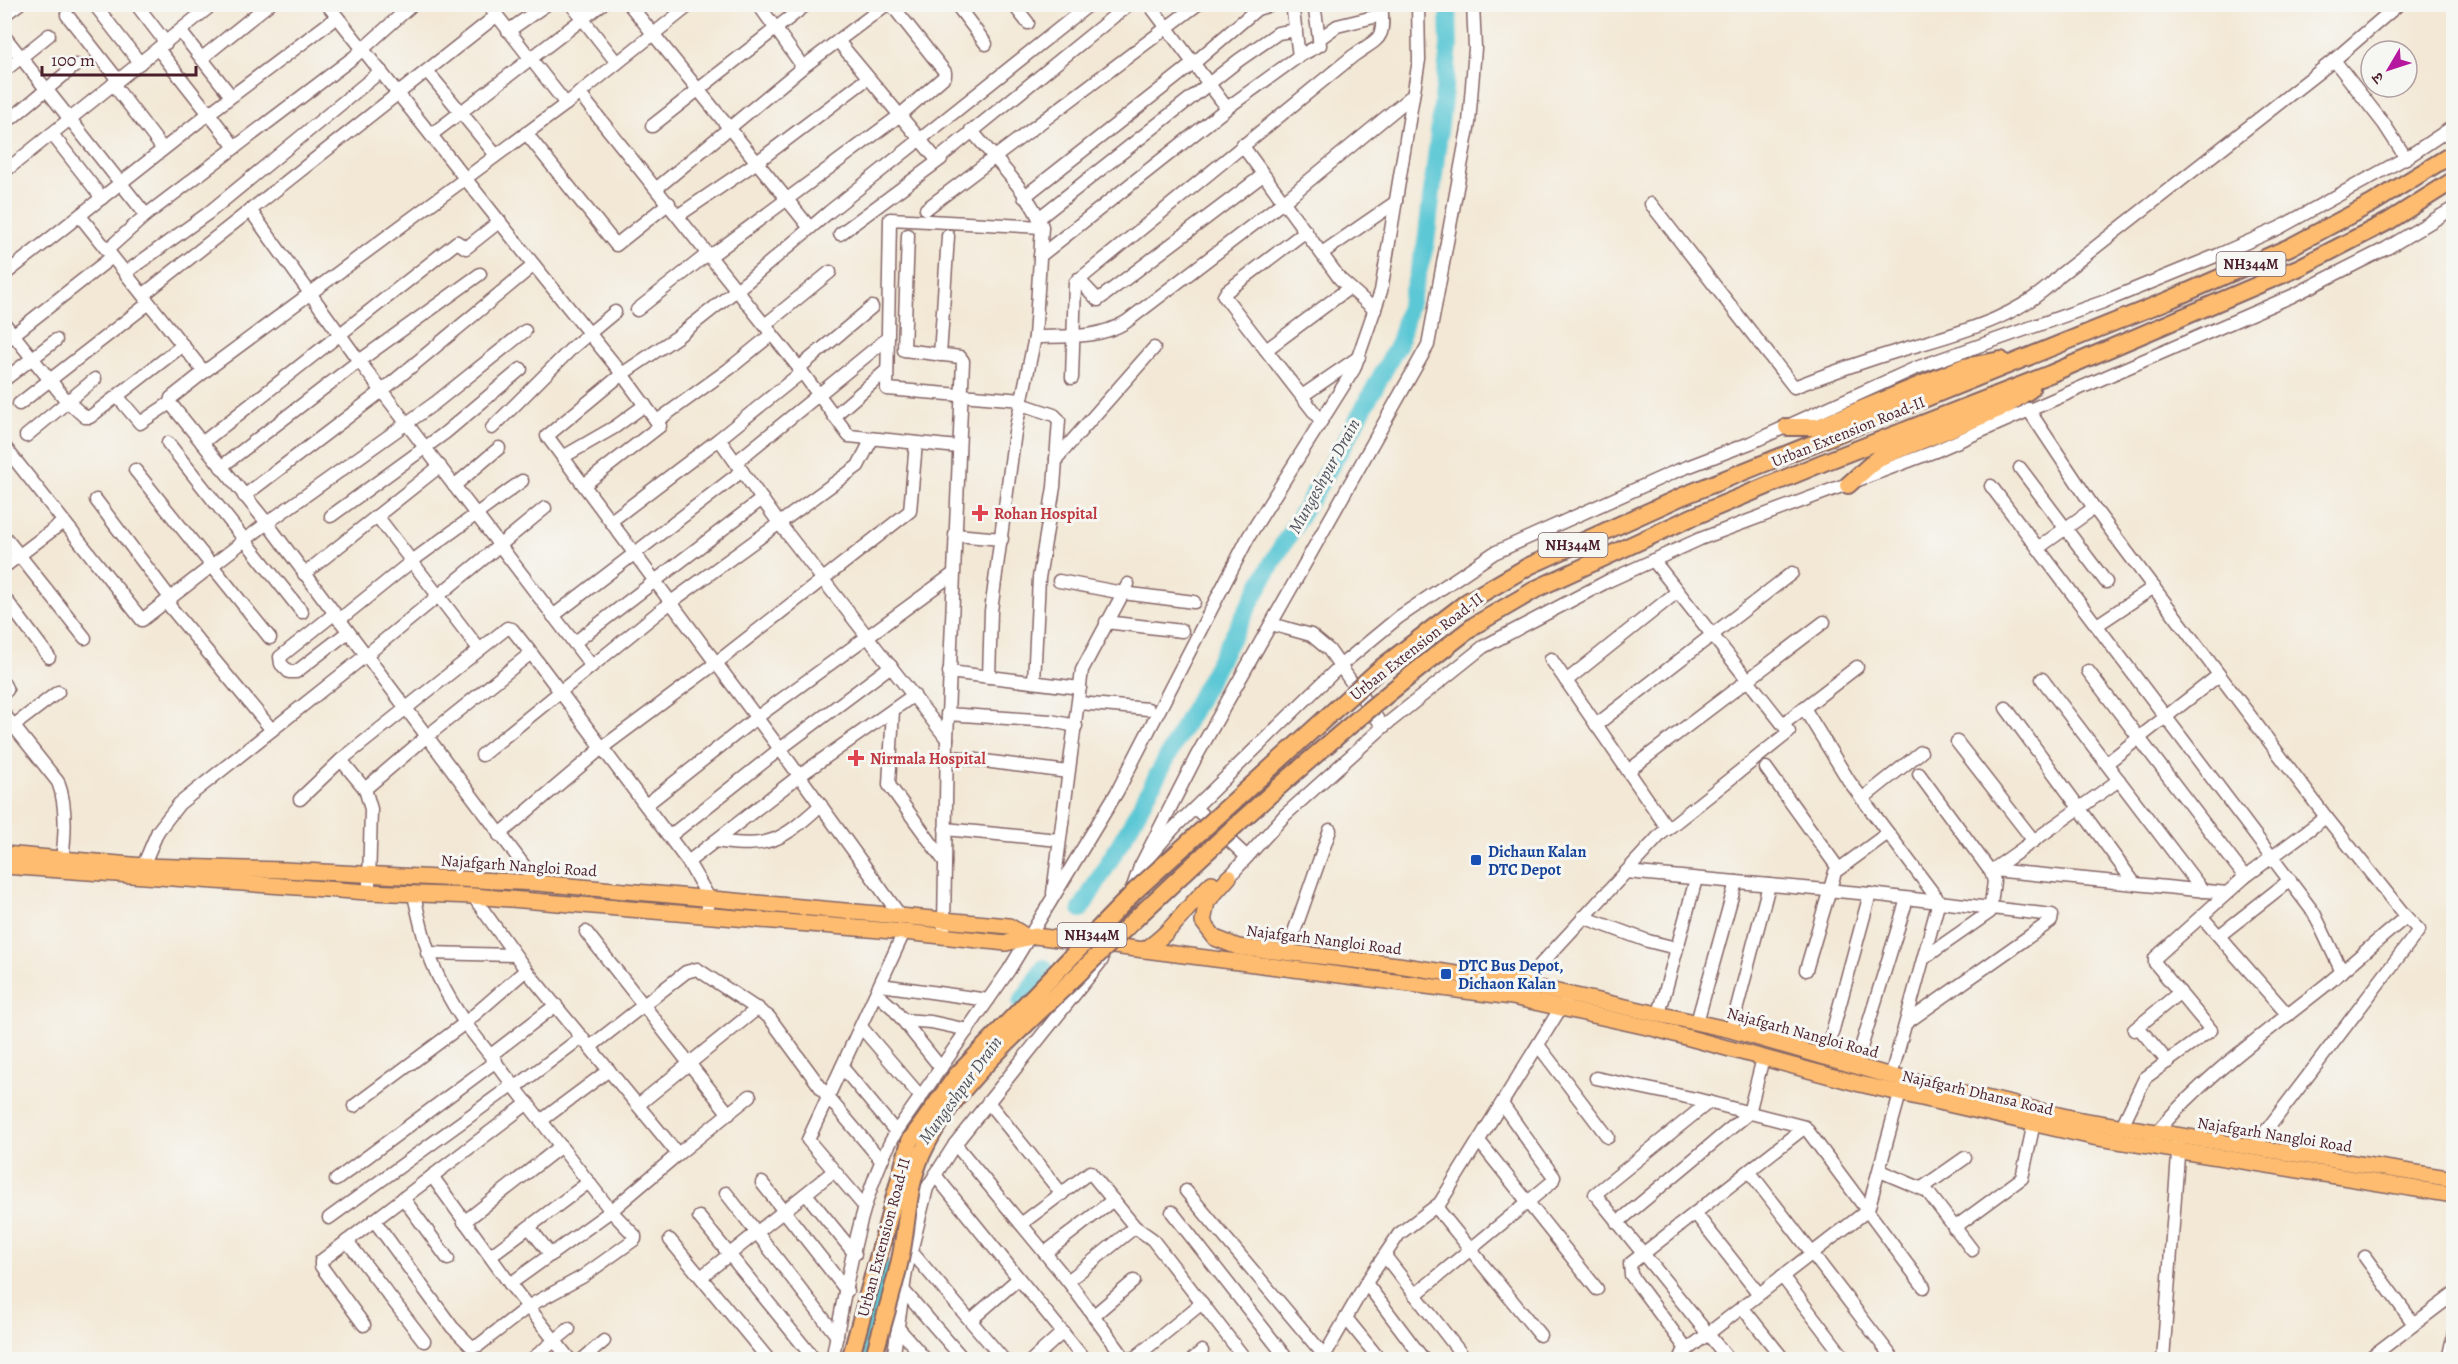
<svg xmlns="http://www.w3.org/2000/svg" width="2458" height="1364" viewBox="0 0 2458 1364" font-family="Alegreya,'Noto Serif Devanagari',serif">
  <rect width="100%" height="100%" fill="#f6f6f2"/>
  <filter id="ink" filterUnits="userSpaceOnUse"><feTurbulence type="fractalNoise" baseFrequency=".0167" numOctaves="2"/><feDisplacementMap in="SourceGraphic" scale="12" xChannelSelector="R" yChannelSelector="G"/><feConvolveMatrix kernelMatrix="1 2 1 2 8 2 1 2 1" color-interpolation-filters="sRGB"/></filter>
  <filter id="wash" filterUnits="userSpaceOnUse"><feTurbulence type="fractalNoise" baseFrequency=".008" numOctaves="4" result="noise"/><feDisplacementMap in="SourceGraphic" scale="24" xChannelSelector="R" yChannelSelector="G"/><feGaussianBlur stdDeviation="1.35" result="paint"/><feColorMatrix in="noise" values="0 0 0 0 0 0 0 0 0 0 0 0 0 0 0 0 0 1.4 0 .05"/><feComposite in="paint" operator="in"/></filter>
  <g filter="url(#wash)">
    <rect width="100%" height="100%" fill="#f3e8d5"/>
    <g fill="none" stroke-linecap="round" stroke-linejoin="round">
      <g stroke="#5dc8d5" stroke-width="18">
        <polyline points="1081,909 1129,828 1273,561 1344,444 1399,343 1426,243 1449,47 1448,4"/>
        <polyline points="1021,1003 1044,968"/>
        <polyline points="866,1360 882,1267"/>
      </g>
    </g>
  </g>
  <g filter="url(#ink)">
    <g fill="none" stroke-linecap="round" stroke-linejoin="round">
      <g stroke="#856566" stroke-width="15">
        <g id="minor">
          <polyline points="94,4 140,63"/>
          <polyline points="136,4 166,43"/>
          <polyline points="488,4 566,104"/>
          <polyline points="571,4 617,63"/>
          <polyline points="629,4 810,228"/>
          <polyline points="758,4 803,67"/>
          <polyline points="956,4 986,44"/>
          <polyline points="1013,4 1028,23"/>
          <polyline points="1149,4 1227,108"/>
          <polyline points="1292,4 1299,56"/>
          <polyline points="4,15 19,4"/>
          <polyline points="67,15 118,80"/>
          <polyline points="180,31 231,96"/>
          <polyline points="508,31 547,4"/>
          <polyline points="4,36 146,215 107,250 204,372 171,398 170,403 267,523 435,403 525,331"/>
          <polyline points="1319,39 1337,26 1382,15"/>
          <polyline points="838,41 937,160 1129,4"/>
          <polyline points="158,49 235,147"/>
          <polyline points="202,58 269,4"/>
          <polyline points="2334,60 2384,124 2406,158"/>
          <polyline points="4,71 49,35"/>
          <polyline points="427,71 495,154"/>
          <polyline points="113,84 163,149"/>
          <polyline points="579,93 799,368 849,436 958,447"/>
          <polyline points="12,118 76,65"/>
          <polyline points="652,126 807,4"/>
          <path d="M971,130C990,153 1035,200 1042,227L1035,337L1015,432L991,611L989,677"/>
          <polyline points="526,133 616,245 669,203"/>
          <polyline points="52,134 102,198"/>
          <polyline points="431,135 602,4"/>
          <polyline points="1242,145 1340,279 1375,310"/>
          <polyline points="4,172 213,4"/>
          <polyline points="657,188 803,67 887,4"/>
          <polyline points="1024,197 1194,63 1257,9 1274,4"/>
          <path d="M1651,204L1794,387C1830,373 1867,360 1904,349C1958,333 2021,318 2060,275L2334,60L2399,4"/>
          <polyline points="926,209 1198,4"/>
          <polyline points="250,210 359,361 591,665"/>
          <polyline points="146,215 354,57 413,4"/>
          <polyline points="679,215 757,162 868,78"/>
          <polyline points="80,216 107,250"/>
          <polyline points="1039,218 1239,60 1278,33 1296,30"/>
          <polyline points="1306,231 1227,291 1224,296 1321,421"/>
          <polyline points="840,234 941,159"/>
          <polyline points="908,235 904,350 960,357 963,361 947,739 944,928"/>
          <polyline points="1322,253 1396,202"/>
          <polyline points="1040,256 1227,108 1299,56 1320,45 1314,4"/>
          <polyline points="534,265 619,370 660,426 584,485"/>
          <polyline points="125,273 207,214 381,71"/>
          <polyline points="4,275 208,114 337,17"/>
          <polyline points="1078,279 1098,300 1263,175"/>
          <polyline points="143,295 496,16"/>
          <polyline points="637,310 705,256 716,252 899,116 945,76 945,72 891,4"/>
          <polyline points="4,323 66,400 85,417 90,417 183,345"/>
          <polyline points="765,325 830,272"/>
          <path d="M1035,337C1066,336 1098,339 1126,322L1283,202L1413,95"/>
          <polyline points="4,342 112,257"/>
          <polyline points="1266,350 1349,288"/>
          <polyline points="940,355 948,236"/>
          <polyline points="799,368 872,307"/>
          <polyline points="204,372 566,104 691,4"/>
          <polyline points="802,372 719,439 779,523 947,739"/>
          <path d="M1072,378L1075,283L1353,56C1381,36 1385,41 1381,4"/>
          <polyline points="4,380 56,340"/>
          <polyline points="117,396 140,423 170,403"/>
          <polyline points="1302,396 1359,357"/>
          <polyline points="1022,400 887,389 890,219 1042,227"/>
          <polyline points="19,404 149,303"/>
          <polyline points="1021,404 1054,415 1059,420 1054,487 1039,578 1034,682"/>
          <path d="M2028,409L2094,508L2326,817L2406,917C2377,940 2351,965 2322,988C2264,1034 2203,1077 2156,1133L2155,1139"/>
          <polyline points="834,416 887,370"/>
          <polyline points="657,421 729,369 772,334"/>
          <polyline points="492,428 573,347 615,312"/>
          <polyline points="26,436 95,379"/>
          <polyline points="168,443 302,612"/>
          <polyline points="202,443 457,242 466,248 500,221"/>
          <polyline points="4,446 142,620 267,523 537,883"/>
          <polyline points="563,457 615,427 645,405"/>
          <polyline points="1056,459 1154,348"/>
          <polyline points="736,462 888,338"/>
          <polyline points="221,467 359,361 480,274"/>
          <polyline points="2020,468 2106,582"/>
          <polyline points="135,470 270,638"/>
          <polyline points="454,486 499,448"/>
          <polyline points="1991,486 2314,913 2342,972"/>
          <polyline points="244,496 382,391 534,265 327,4"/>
          <polyline points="96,500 171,599"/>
          <polyline points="331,516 445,433 521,369"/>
          <polyline points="377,516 479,649"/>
          <polyline points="611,521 719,439"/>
          <polyline points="955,535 1002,539"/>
          <polyline points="4,536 85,638"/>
          <polyline points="2038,548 2094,508"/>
          <polyline points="4,567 63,522"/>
          <polyline points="304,574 440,466"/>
          <polyline points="1059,581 1123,593 1194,602"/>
          <polyline points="4,597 49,657"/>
          <polyline points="167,603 272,730"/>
          <polyline points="334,614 280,657 281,664 289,672 296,672 348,632"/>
          <polyline points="553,616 742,471"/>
          <polyline points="339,620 412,561 522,481"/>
          <polyline points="1106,622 1182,631"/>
          <polyline points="1271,624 1311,635 1329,650 1383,727"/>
          <polyline points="2097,625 2154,587"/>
          <polyline points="574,643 762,499"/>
          <polyline points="1551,659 1668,829"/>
          <polyline points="2088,671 2245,877"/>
          <polyline points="949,672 1080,688"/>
          <polyline points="2042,679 2203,891"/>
          <polyline points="1566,681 1677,592"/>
          <polyline points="4,684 7,690 4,693"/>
          <polyline points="1079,703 1148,709"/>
          <polyline points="1804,708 1849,781 1939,901 1891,1076"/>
          <polyline points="2006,708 2135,884"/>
          <polyline points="893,710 889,785 945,862"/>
          <path d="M4,714L58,782C68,807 65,840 61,866"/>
          <polyline points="947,714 1051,721 1076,726"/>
          <polyline points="1783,724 1857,667"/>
          <polyline points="1596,725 1792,573"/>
          <polyline points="4,733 58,692"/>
          <polyline points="1957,742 2034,841"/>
          <polyline points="482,755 671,602 858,466 872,439"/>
          <polyline points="946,756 1068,772"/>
          <polyline points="341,760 365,789"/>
          <polyline points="2107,763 2219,675"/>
          <polyline points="1766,768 1838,868"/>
          <polyline points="1628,771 1824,622"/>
          <polyline points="1919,774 1991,872 1994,881 1990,912 1924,958"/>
          <polyline points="300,799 341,760 507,628 512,629 531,653 688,862 709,898 707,915"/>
          <polyline points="1862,799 1921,752"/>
          <polyline points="646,805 756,718 953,574"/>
          <polyline points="1195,808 1247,857"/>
          <polyline points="945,829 1059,840"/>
          <polyline points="499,835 603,747 716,663 910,511 916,443"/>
          <polyline points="670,836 780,749 891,666"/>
          <path d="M715,841C770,849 781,841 821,805"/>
          <polyline points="688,862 799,776 914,695"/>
          <polyline points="143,866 158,831 179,804 365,656 545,508"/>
          <polyline points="1140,867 1173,829 1341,665 1399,617 1494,553 1674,472 1750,443 1916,368 2103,302 2218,255 2279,228 2409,156 2454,126"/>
          <polyline points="1993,870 2227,893"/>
          <polyline points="1991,871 2119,780"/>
          <polyline points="1626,872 1870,894 2052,915 2051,921 1906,1023"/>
          <polyline points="1229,877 1285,815 1383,727 1483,647 1608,581 1700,539 1933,452 2292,296 2387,248 2454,208"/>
          <polyline points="369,884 371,809 365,789 426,737 531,653"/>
          <polyline points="1053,893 1082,670 1128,584"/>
          <polyline points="473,896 526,970 678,1154 611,1211 510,1284"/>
          <polyline points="899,914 780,749 547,436 622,374 677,337 749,280 829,212 1090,4"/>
          <polyline points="1583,917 1648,941 1676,948"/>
          <polyline points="2202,917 2288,1015"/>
          <polyline points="586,932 729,1114"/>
          <polyline points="1116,935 1140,867 1196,757 1428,345 1469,123 1475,48 1473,4"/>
          <polyline points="2220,935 2290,880"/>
          <polyline points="1287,952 1330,830"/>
          <polyline points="427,953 515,955"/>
          <polyline points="1806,970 1835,872 1888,833"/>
          <polyline points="881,985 988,1000"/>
          <polyline points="1518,989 1661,834 1789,732 1653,560"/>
          <polyline points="877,994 893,1008 941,1068"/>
          <polyline points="1659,1014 1696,879"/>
          <polyline points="903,1020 931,1022 968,1030"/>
          <polyline points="1697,1022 1736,882"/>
          <polyline points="2138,1027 2168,1062"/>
          <polyline points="862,1028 921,1097"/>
          <polyline points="1731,1030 1769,885"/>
          <polyline points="2134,1030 2180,992"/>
          <polyline points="1538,1045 1608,1137"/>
          <polyline points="590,1047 686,972 697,969 769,1017 827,1096 880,1159"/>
          <polyline points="491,1055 556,1005"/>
          <polyline points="1826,1055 1870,894"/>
          <polyline points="1856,1064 1907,899"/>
          <polyline points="842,1067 896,1132"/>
          <polyline points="1596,1078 1696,1099 1805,1127 1924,1287"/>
          <polyline points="516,1087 582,1037"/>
          <polyline points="988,1102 1062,1194"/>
          <polyline points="1709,1102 1595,1194 1729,1360"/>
          <polyline points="638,1105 758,1008"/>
          <polyline points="354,1106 465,1023 526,970"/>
          <polyline points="542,1120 609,1070"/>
          <polyline points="2121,1128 2145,1078 2211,1030 2155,963 2155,958 2245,877 2326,817"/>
          <polyline points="1479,1141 1597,1289"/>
          <polyline points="955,1144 1068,1281 1126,1360"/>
          <polyline points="2253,1148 2419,930 2406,917"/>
          <polyline points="678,1154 750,1096"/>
          <polyline points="1749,1171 1894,1360"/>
          <polyline points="1880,1171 1927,1191 1972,1250"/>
          <polyline points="935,1175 1085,1360"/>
          <polyline points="432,1176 510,1284 570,1360"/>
          <polyline points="336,1180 496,1061"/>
          <polyline points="762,1183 847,1291"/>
          <polyline points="1922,1188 1965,1158"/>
          <polyline points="1186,1191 1328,1360"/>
          <polyline points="726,1193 837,1336"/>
          <polyline points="806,1194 855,1254"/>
          <polyline points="403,1198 448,1259"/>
          <polyline points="864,1206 808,1140 904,932"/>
          <polyline points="1436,1207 1540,1335"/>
          <polyline points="1172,1212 1288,1360"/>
          <polyline points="1695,1213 1759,1294"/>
          <polyline points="699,1217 815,1360"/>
          <polyline points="329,1218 514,1084"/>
          <path d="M374,1220L452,1327L472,1347L479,1345L529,1306L582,1277L635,1239V1236L611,1211L465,1023C433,975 426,951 414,895"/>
          <polyline points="464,1222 561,1146"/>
          <polyline points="1617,1223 1749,1113 1763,1058"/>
          <polyline points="1021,1224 1090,1172 1135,1227 1152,1239 1246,1360"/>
          <polyline points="529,1227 551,1255"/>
          <polyline points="1954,1228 2022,1178 2034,1123"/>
          <polyline points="670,1240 769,1360"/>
          <polyline points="347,1241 424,1341"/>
          <polyline points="910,1250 1004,1360"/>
          <polyline points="1045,1253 1113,1200"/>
          <polyline points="490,1256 589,1182"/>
          <polyline points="1385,1256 1466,1360"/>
          <polyline points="2365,1257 2414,1324"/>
          <polyline points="1782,1276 1846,1360"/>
          <polyline points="701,1277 834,1171"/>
          <polyline points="1068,1281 1135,1227"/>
          <polyline points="1366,1283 1424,1360"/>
          <polyline points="903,1290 964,1360"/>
          <polyline points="1415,1295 1552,1182 1554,1177 1502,1104"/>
          <polyline points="1742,1307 1784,1360"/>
          <polyline points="1093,1316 1134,1281"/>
          <polyline points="1346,1318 1380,1360"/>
          <polyline points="971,1320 1018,1279"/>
          <polyline points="364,1325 321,1266 321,1261 528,1103"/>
          <polyline points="899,1329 926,1360"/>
          <polyline points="1687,1350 1631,1275 1630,1264 1805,1127"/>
          <polyline points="531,1360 569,1329"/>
          <polyline points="582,1360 604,1341"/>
          <path d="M832,1360C847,1285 858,1198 896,1132L1009,970L1117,792L1249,536L1354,369L1381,291L1419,60L1418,4"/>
          <polyline points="893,1360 906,1271 927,1188 955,1144 1102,960"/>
          <polyline points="1032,1360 1063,1332"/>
          <polyline points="1132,1360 1202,1303"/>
          <polyline points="1192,1360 1202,1351"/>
          <polyline points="1322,1360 1366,1283 1399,1234 1440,1203 1565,1001"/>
          <polyline points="1680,1360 1683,1353 1868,1210 1902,1086"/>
          <polyline points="2163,1360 2179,1142"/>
          <polyline points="2367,1360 2454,1294"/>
          <polyline points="2448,1360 2454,1332"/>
        </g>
      </g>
      <g stroke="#856566" stroke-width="18">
        <g id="major">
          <polyline points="4,854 143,866 284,870 537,883 1009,926 1027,937"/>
          <polyline points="4,866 367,892 473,896 904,932 1006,943 1035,936 1512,997 1656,1029 1860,1084 2093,1137 2454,1195"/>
          <polyline points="1229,877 1207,902 1203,922 1215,938 1238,947 1398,965 1521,984 1731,1030 1891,1076 2080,1120 2454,1179"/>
          <path d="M1144,950C1172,933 1188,905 1212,883"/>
        </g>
      </g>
      <g stroke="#856566" stroke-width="20">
        <g id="highway">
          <polyline points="1787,427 1819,427 1964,367 2001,360"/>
          <polyline points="1848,485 1878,458 2006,406 2031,389"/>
          <polyline points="1467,602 1529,566 1683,496 2169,300 2290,247 2373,203 2454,153"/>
          <polyline points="1475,625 1538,588 1690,518 1822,463 2050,374 2300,267 2389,221 2454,180"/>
        </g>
      </g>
      <use href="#minor" stroke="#fff" stroke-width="12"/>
      <use href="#major" stroke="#fdbc6f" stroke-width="15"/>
      <use href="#highway" stroke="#fdbc6f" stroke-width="16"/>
      <g stroke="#856566" stroke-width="20" stroke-linecap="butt">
        <g id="highway-bridge">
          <polyline points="850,1360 910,1141 957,1075 1135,891 1382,667 1467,602"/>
          <path d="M873,1360C882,1325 894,1290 901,1255C908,1221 907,1186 922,1154C953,1086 1017,1034 1069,983C1198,857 1332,734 1475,625"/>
        </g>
      </g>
      <use href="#highway-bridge" stroke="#fdbc6f" stroke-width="16"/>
    </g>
  </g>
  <g fill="#e0444e" stroke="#f6f6f2" stroke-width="2">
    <path d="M977 504h6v6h6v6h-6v6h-6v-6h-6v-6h6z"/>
    <path d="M853 749h6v6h6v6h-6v6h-6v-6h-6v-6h6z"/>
  </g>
  <g fill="#1a4fb4" stroke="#f6f6f2" stroke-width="2">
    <rect x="1470" y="854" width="12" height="12" rx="3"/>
    <rect x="1440" y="968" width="12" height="12" rx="3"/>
  </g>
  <g text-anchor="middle" stroke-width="6" stroke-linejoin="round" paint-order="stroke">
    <g fill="#f6f6f2" stroke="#7e6067" stroke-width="1.5">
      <rect x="2216.5" y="252" width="69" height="24" rx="4.5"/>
      <rect x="1538.5" y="533" width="69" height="24" rx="4.5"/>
      <rect x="1057.5" y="923" width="69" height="24" rx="4.5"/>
    </g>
    <g font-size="15" font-weight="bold" fill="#4a1f2b">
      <text x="2251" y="269">NH344M</text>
      <text x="1573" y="550">NH344M</text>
      <text x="1092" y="940">NH344M</text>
    </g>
    <g font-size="16" fill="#4a1f2b" stroke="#f6f6f2">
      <text transform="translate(1848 431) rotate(-22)" y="6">Urban Extension Road-II</text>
      <text transform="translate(1416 646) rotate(-38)" y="6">Urban Extension Road-II</text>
      <text transform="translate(519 865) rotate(4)" y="6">Najafgarh Nangloi Road</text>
      <text transform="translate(1324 939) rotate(7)" y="6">Najafgarh Nangloi Road</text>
      <text transform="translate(1803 1032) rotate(15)" y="6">Najafgarh Nangloi Road</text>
      <text transform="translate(1978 1092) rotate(13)" y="6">Najafgarh Dhansa Road</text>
      <text transform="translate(2275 1134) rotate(9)" y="6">Najafgarh Nangloi Road</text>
      <text transform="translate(883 1237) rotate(-75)" y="6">Urban Extension Road-II</text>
    </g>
    <g font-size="16" font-weight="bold" fill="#be3a42" stroke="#f6f6f2" text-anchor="start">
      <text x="994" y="519">Rohan Hospital</text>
      <text x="870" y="764">Nirmala Hospital</text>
    </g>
    <g font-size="16" font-weight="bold" fill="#164399" stroke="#f6f6f2" text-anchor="start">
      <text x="1488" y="857">Dichaun Kalan<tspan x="1488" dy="18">DTC Depot</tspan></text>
      <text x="1458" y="971">DTC Bus Depot,<tspan x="1458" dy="18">Dichaon Kalan</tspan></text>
    </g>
    <g font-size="18" font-style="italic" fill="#50525e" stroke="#f6f6f2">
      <text transform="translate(1324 476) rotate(-61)" y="6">Mungeshpur Drain</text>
      <text transform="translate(960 1090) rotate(-54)" y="6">Mungeshpur Drain</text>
    </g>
  </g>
  <rect width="2458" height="1364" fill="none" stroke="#f6f6f2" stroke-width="24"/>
  <g transform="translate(2389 69) rotate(231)"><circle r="28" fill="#f6f6f2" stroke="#b1a0a2" stroke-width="1.5"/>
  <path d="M0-4.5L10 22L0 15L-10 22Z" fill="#b5179e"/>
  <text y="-9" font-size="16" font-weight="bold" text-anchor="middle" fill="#4a1f2b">उ</text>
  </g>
  <path d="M42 66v9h154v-9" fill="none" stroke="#4a1f2b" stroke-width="3"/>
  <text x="51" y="66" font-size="18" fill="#4a1f2b" stroke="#f6f6f2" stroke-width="4.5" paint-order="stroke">100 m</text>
</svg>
